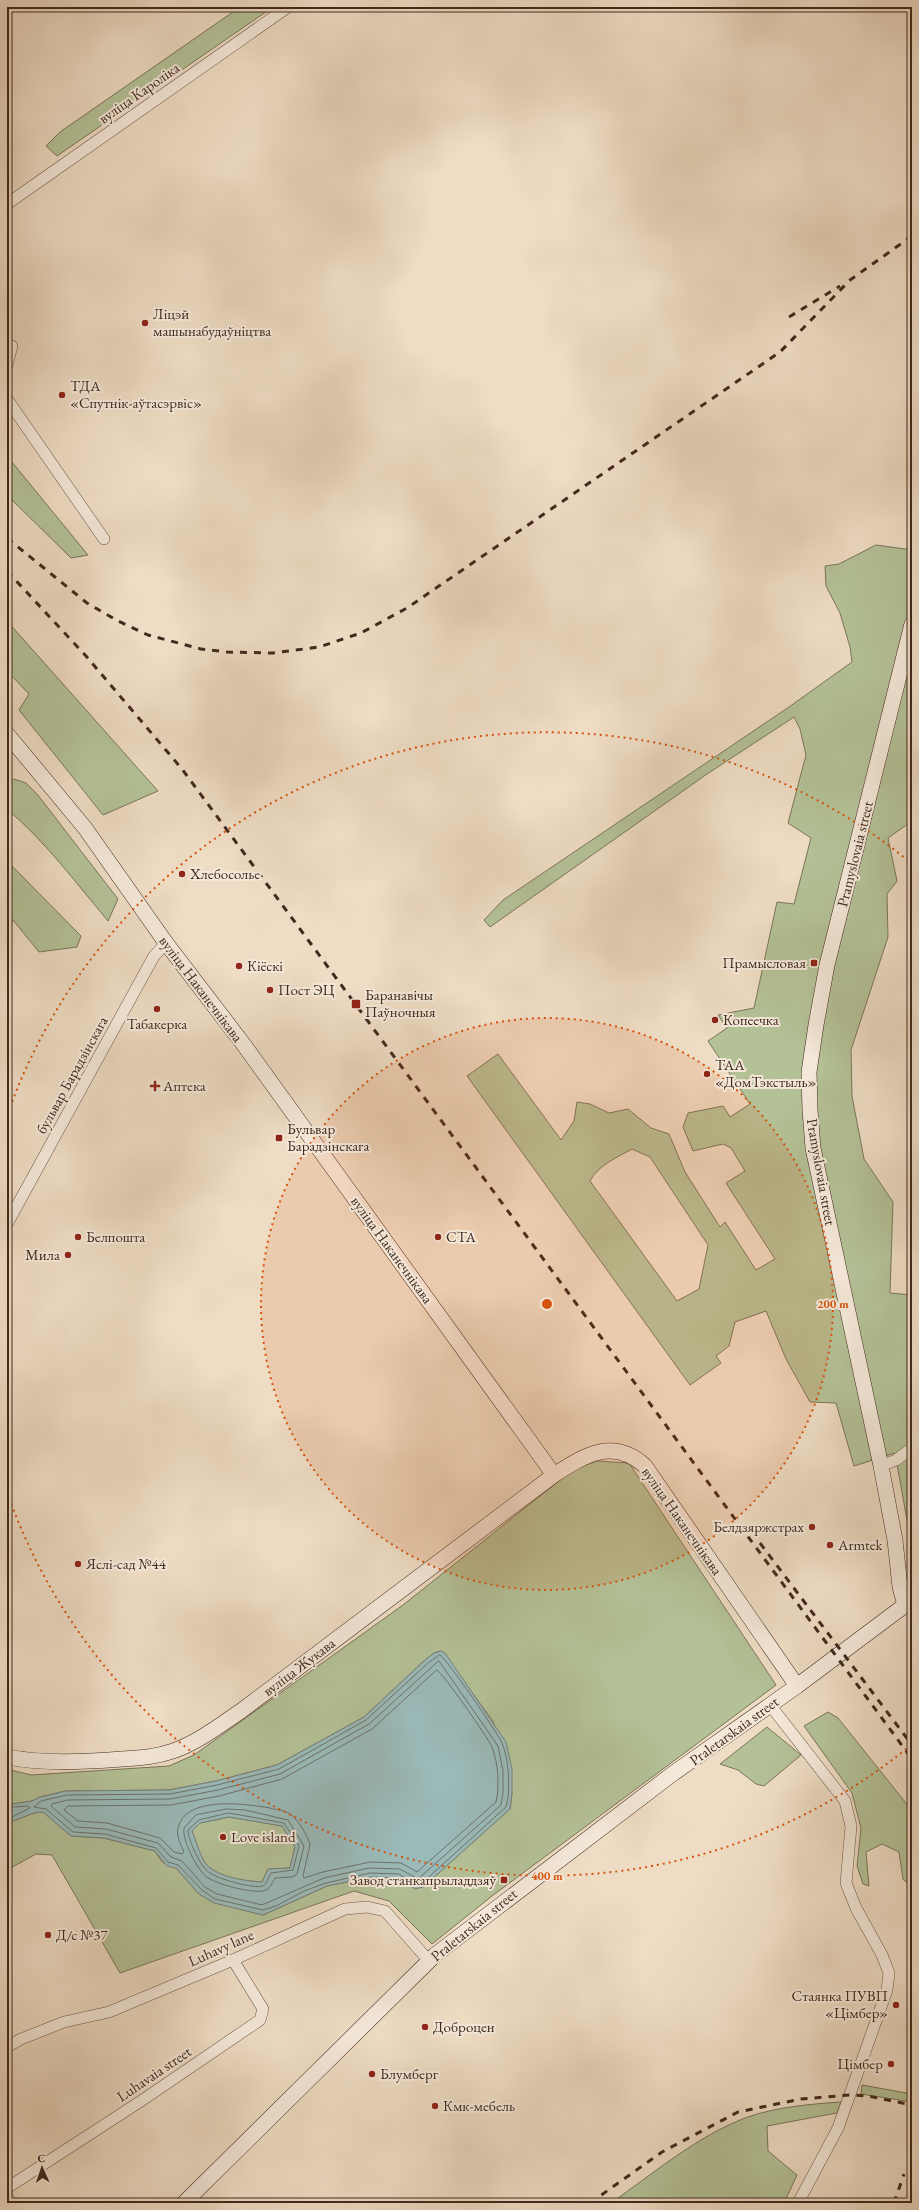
<svg xmlns="http://www.w3.org/2000/svg" width="919" height="2210" viewBox="0 0 919 2210" font-family="'EB Garamond',serif">
  <rect width="100%" height="100%" fill="#eedcc4"/>
  <filter id="stains"><feTurbulence type="fractalNoise" baseFrequency=".005" numOctaves="4"/><feColorMatrix values="0 0 0 0 .2 0 0 0 0 .09 0 0 0 0 .02 0 0 0 .5 -.17"/></filter>
  <radialGradient id="worn" r=".72"><stop offset=".6" stop-color="#630" stop-opacity="0"/><stop offset="1" stop-color="#630" stop-opacity=".3"/></radialGradient>
  <g fill="#b4c197" stroke="#7a755a" fill-rule="evenodd">
    <polygon points="240,7 273,7 57,156 46,146 60,132"/>
    <polygon points="7,456 88,555 71,558 7,495"/>
    <path d="M876,545L912,550V821L888,838L897,881L887,894L888,937L851,1050L852,1096L864,1159L893,1202L890,1293L912,1295V1346L910,1348L912,1351V1548L895,1453L854,1466L836,1403L810,1402L786,1359L766,1311L735,1322L729,1346L716,1356L721,1363L690,1385L467,1076L498,1054L561,1140L574,1121L577,1102L590,1104L609,1113L628,1109L651,1128L669,1134L685,1172L720,1227L725,1222L756,1270L775,1259L726,1183L745,1171L731,1148L723,1144L693,1151L683,1127L688,1113L723,1106L730,1117L750,1104L708,1041L727,1028L718,1015L754,1008L777,902L794,904L811,838L788,823L806,755L800,729L794,717L707,774L490,927L484,920L503,900L789,707L852,662L850,647L840,613L826,586L825,566L839,564ZM632,1149L650,1157L708,1245L699,1289L677,1301L590,1181C598,1165 618,1157 632,1149Z"/>
    <polygon points="7,621 158,791 103,815 19,710 29,694 7,671"/>
    <path d="M14,779L26,783L37,794L118,899L108,921C76,883 45,841 7,809V783Z"/>
    <polygon points="7,861 81,936 77,947 39,952 13,920 7,923"/>
    <polygon points="7,930 12,956 7,957"/>
    <path d="M597,1461L629,1463L776,1685L492,1896L432,1944L389,1901L354,1891L120,1973L52,1855L36,1854L7,1870V1821C19,1822 28,1812 43,1812L71,1836L104,1838L155,1851L162,1862L176,1868L199,1894L214,1902L263,1915L327,1886L371,1877L398,1878L408,1885L423,1887L510,1809L512,1793L493,1721L441,1651L434,1653L425,1660L364,1717L277,1765L216,1781L169,1790L66,1791L40,1797L32,1801L13,1804L7,1800V1769L31,1775L169,1766L194,1755L403,1605L574,1469Z"/>
    <polygon points="828,1712 838,1718 909,1807 912,1820 912,1888 903,1879 899,1852 882,1844 866,1852 869,1886 863,1884 857,1866 861,1828 852,1793 804,1726"/>
    <polygon points="767,1727 801,1755 764,1786 756,1784 738,1770 720,1764"/>
    <path d="M229,1817L282,1826L295,1847L290,1868L268,1869L262,1882C244,1881 217,1878 205,1863C199,1855 196,1841 192,1831L200,1823Z"/>
    <polygon points="862,2085 912,2094 912,2102 861,2094"/>
    <path d="M841,2102L837,2113L767,2126L768,2151L797,2175L784,2203H611C654,2173 696,2137 745,2118C775,2107 810,2104 841,2102Z"/>
  </g>
  <path fill="#9abab9" stroke="#76807b" fill-rule="evenodd" d="M441,1651L445,1653L506,1742L512,1769V1793L510,1809L423,1887L415,1889L398,1878L371,1877L327,1886L263,1915L214,1903L199,1894L176,1868L167,1866L155,1851L104,1838L71,1836L43,1812C28,1812 19,1822 7,1821V1800L13,1804L32,1801L40,1797L66,1791L169,1790L216,1781L277,1765L364,1717L425,1660L434,1653ZM229,1817L282,1826L295,1847L290,1868L268,1869L262,1882C246,1881 213,1877 204,1861C199,1852 196,1841 192,1831L200,1823Z"/>
  <g fill="none" stroke-linecap="round" stroke-linejoin="round">
    <g stroke="#6d726c" stroke-width="1">
      <path d="M440,1655C447,1659 497,1732 502,1743C509,1759 511,1791 506,1807L421,1884L415,1885L399,1874L370,1873L326,1883L304,1891L276,1906L263,1910L215,1899L202,1890L178,1865L168,1862L156,1848L105,1834L73,1832L46,1809L34,1807L41,1801L67,1795L170,1794L217,1785L279,1769L366,1720L428,1663Z"/>
      <polygon points="439,1661 498,1746 503,1771 503,1793 501,1805 418,1879 400,1869 369,1868 324,1878 262,1905 217,1894 205,1887 182,1861 171,1857 158,1843 106,1829 75,1827 51,1806 52,1804 67,1800 170,1799 218,1790 280,1774 369,1724"/>
      <path d="M437,1670C443,1673 488,1738 492,1747C498,1762 500,1787 496,1802L417,1872L401,1863L370,1862L323,1872L304,1878L303,1876L310,1845C308,1836 298,1819 290,1814C285,1810 276,1810 270,1808C247,1804 185,1795 178,1828C176,1836 181,1845 184,1852L182,1854L174,1852L160,1838L107,1823L78,1821L64,1810L68,1806L171,1805L219,1796L282,1779L372,1729Z"/>
      <polyline points="7,1804 13,1807 28,1806 30,1808 12,1817 7,1818"/>
      <path d="M227,1809L245,1810L288,1820L304,1846L297,1874L292,1877L275,1878C272,1882 271,1888 266,1890C256,1895 215,1884 207,1877C197,1870 182,1840 184,1828L196,1815Z"/>
      <path d="M229,1813L284,1823L299,1846L293,1870L271,1873C269,1876 267,1884 263,1886C254,1889 218,1879 210,1873C201,1868 188,1840 188,1830L199,1820Z"/>
    </g>
    <g stroke="#6c5648" stroke-width="12">
      <g id="street">
        <polyline points="7,204 288,7"/>
        <polyline points="7,365 12,346"/>
        <polyline points="7,399 104,539"/>
        <polyline points="7,1224 154,956 166,943"/>
        <polyline points="881,1466 896,1460 912,1448"/>
        <polyline points="770,1705 845,1801 851,1826 846,1883 856,1908 882,1955 889,1973 887,1990 838,2128 798,2203"/>
        <polyline points="7,2047 21,2039 64,2022 109,2012 233,1960 345,1909 367,1907 385,1911 429,1961"/>
        <polyline points="7,2188 141,2101 260,2020 263,2009 233,1960"/>
        <polyline points="7,2196 11,2203"/>
      </g>
    </g>
    <g stroke="#40291e" stroke-width="16">
      <g id="secondary">
        <polyline points="7,734 85,828 166,943 244,1045 554,1475"/>
        <polyline points="905,1605 900,1587 895,1540 881,1466 813,1148 810,1110 809,1072 816,1025 827,965 912,624"/>
        <path d="M7,1757C45,1764 84,1762 122,1759C140,1758 156,1757 173,1751C197,1743 220,1725 241,1711L554,1475C585,1455 613,1437 645,1466L797,1686"/>
        <polyline points="184,2203 435,1955 671,1775 797,1686 912,1600"/>
      </g>
    </g>
    <use href="#street" stroke="#f4e8d9" stroke-width="11"/>
    <use href="#secondary" stroke="#f4e8d9" stroke-width="15"/>
    <g stroke="#40291e" stroke-width="3" stroke-dasharray="7 7" stroke-linecap="butt">
      <polyline points="789,317 840,286"/>
      <polyline points="7,538 87,603 118,621 148,635 201,649 227,652 273,653 319,647 361,633 407,608 780,352 850,280 912,236"/>
      <polyline points="7,571 86,656 182,769 912,1759"/>
      <polyline points="760,1543 912,1745"/>
      <polyline points="590,2203 662,2152 738,2112 801,2099 850,2095 868,2096 912,2105"/>
      <polyline points="894,2203 904,2174"/>
      <polyline points="910,2203 912,2195"/>
    </g>
  </g>
  <circle cx="547" cy="1304" r="286" fill="#d7540e" fill-opacity=".12"/>
  <g fill="none" stroke="#d7540e" stroke-width="2" stroke-dasharray="2 4">
    <circle cx="547" cy="1304" r="286"/>
    <path d="M911 1745A572 572 0 0 1 8 1495M8 1113A572 572 0 0 1 911 863"/>
  </g>
  <g fill="#8f2418" stroke="#f4e8d9" stroke-width="1.5">
    <circle cx="145" cy="323" r="4"/>
    <circle cx="62" cy="395" r="4"/>
    <circle cx="182" cy="874" r="4"/>
    <rect x="810" y="959" width="8" height="8" rx="2"/>
    <circle cx="239" cy="966" r="4"/>
    <circle cx="270" cy="990" r="4"/>
    <rect x="351" y="999" width="10" height="10" rx="2"/>
    <circle cx="157" cy="1009" r="4"/>
    <circle cx="715" cy="1020" r="4"/>
    <circle cx="707" cy="1074" r="4"/>
    <path d="M153 1080h4v4h4v4h-4v4h-4v-4h-4v-4h4z"/>
    <rect x="275" y="1134" width="8" height="8" rx="2"/>
    <circle cx="78" cy="1237" r="4"/>
    <circle cx="438" cy="1237" r="4"/>
    <circle cx="68" cy="1255" r="4"/>
    <circle cx="812" cy="1527" r="4"/>
    <circle cx="830" cy="1545" r="4"/>
    <circle cx="78" cy="1564" r="4"/>
    <circle cx="223" cy="1837" r="4"/>
    <rect x="500" y="1876" width="8" height="8" rx="2"/>
    <circle cx="48" cy="1935" r="4"/>
    <circle cx="896" cy="2005" r="4"/>
    <circle cx="425" cy="2027" r="4"/>
    <circle cx="891" cy="2064" r="4"/>
    <circle cx="372" cy="2074" r="4"/>
    <circle cx="435" cy="2106" r="4"/>
  </g>
  <g text-anchor="middle" stroke-width="4" stroke-linejoin="round" paint-order="stroke">
    <g font-size="15" fill="#40291e" stroke="#f4e8d9">
      <text transform="translate(139 93) rotate(-35)" y="5">вуліца Кароліка</text>
      <text transform="translate(855 854) rotate(-76)" y="5">Pramyslovaia street</text>
      <text transform="translate(201 989) rotate(53)" y="5">вуліца Наканечнікава</text>
      <text transform="translate(72 1075) rotate(-61)" y="5">бульвар Барадзінскага</text>
      <text transform="translate(821 1172) rotate(80)" y="5">Pramyslovaia street</text>
      <text transform="translate(392 1250) rotate(54)" y="5">вуліца Наканечнікава</text>
      <text transform="translate(682 1521) rotate(55)" y="5">вуліца Наканечнікава</text>
      <text transform="translate(299 1667) rotate(-37)" y="5">вуліца Жукава</text>
      <text transform="translate(734 1731) rotate(-36)" y="5">Praletarskaia street</text>
      <text transform="translate(474 1925) rotate(-39)" y="5">Praletarskaia street</text>
      <text transform="translate(221 1948) rotate(-24)" y="5">Luhavy lane</text>
      <text transform="translate(154 2074) rotate(-34)" y="5">Luhavaia street</text>
    </g>
    <g font-size="15" fill="#40291e" stroke="#f4e8d9" text-anchor="start">
      <text x="153" y="319">Ліцэй<tspan x="153" dy="17">машынабудаўніцтва</tspan></text>
      <text x="70" y="391">ТДА<tspan x="70" dy="17">«Спутнік-аўтасэрвіс»</tspan></text>
      <text x="190" y="879">Хлебосолье</text>
      <text x="806" y="968" text-anchor="end">Прамысловая</text>
      <text x="247" y="971">Кіёскі</text>
      <text x="278" y="995">Пост ЭЦ</text>
      <text x="365" y="1000">Баранавічы<tspan x="365" dy="17">Паўночныя</tspan></text>
      <text x="723" y="1025">Копеечка</text>
      <text x="157" y="1029" text-anchor="middle">Табакерка</text>
      <text x="715" y="1070">ТАА<tspan x="715" dy="17">«ДомТэкстыль»</tspan></text>
      <text x="163" y="1091">Аптека</text>
      <text x="287" y="1134">Бульвар<tspan x="287" dy="17">Барадзінскага</tspan></text>
      <text x="86" y="1242">Белпошта</text>
      <text x="446" y="1242">СТА</text>
      <text x="60" y="1260" text-anchor="end">Мила</text>
      <text x="804" y="1532" text-anchor="end">Белдзяржстрах</text>
      <text x="838" y="1550">Armtek</text>
      <text x="86" y="1569">Яслі-сад №44</text>
      <text x="231" y="1842">Love island</text>
      <text x="496" y="1885" text-anchor="end">Завод станкапрыладдзяў</text>
      <text x="56" y="1940">Д/с №37</text>
      <text x="888" y="2001" text-anchor="end">Стаянка ПУВП<tspan x="888" dy="17">«Цімбер»</tspan></text>
      <text x="433" y="2032">Доброцен</text>
      <text x="883" y="2069" text-anchor="end">Цімбер</text>
      <text x="380" y="2079">Блумберг</text>
      <text x="443" y="2111">Кмк-мебель</text>
    </g>
  </g>
  <circle cx="547" cy="1304" r="6" fill="#d7540e" stroke="#f4e8d9" stroke-width="2"/>
  <g font-size="12" text-anchor="middle" font-weight="bold" fill="#d7540e" stroke="#f4e8d9" stroke-width="4" stroke-linejoin="round" paint-order="stroke">
    <text x="833" y="1308">200 m</text>
    <text x="547" y="1880">400 m</text>
  </g>
  <rect width="919" height="2210" fill="none" stroke="#eedcc4" stroke-width="24"/>
  <rect x="8" y="8" width="903" height="2194" fill="none" stroke="#40291e" stroke-width="2"/>
  <rect x="12" y="12" width="895" height="2186" fill="none" stroke="#40291e"/>
  <g transform="translate(42 2168) rotate(357)" stroke="#f4e8d9" stroke-width="3" paint-order="stroke">
  <path d="M0-3L7 15L0 10L-7 15Z" fill="#40291e"/>
  <text y="-6" font-size="11" font-weight="bold" text-anchor="middle" fill="#40291e">С</text>
  </g>
  <rect width="100%" height="100%" filter="url(#stains)"/>
  <rect width="100%" height="100%" fill="url(#worn)"/>
</svg>
